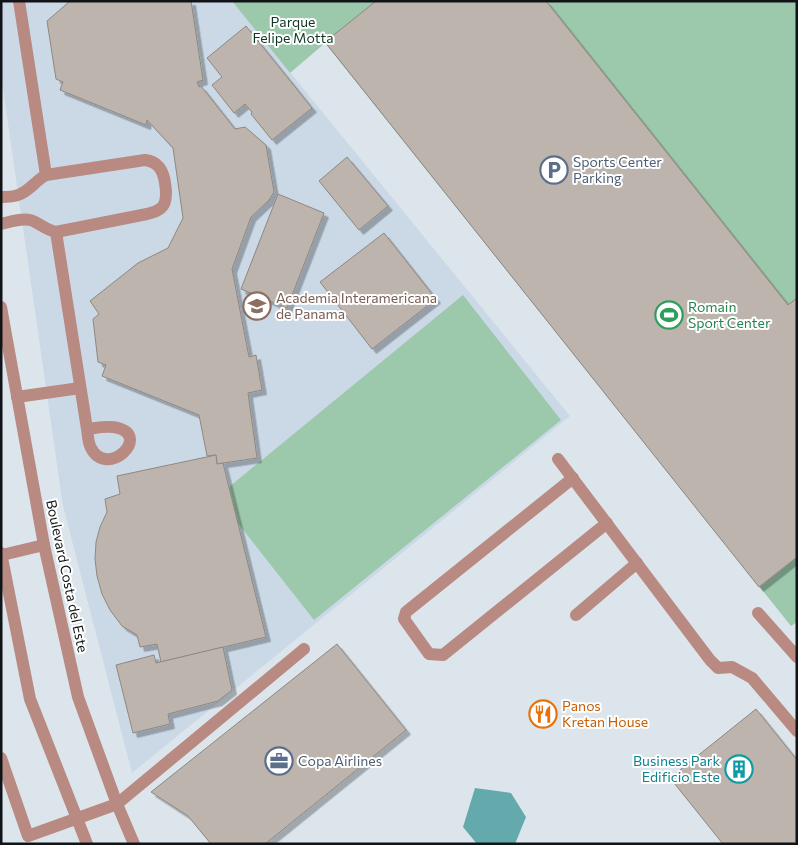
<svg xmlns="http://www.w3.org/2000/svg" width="798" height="845" viewBox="0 0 798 845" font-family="Commissioner,sans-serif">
  <defs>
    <filter id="shadow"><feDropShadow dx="4.5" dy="4.5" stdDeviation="0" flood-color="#0004"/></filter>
  </defs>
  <rect width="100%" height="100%" fill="#dce5ec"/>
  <polygon fill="#cbd9e6" points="1,1 232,1 570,416 132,773 63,506 1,75"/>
  <g fill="#9cc8ac">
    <polygon points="232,1 797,1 797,622 791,626 325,43 290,73"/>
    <polygon points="463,295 561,420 314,620 237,522 229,487"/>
  </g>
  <polygon fill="#64aaac" points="475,788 511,793 526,817 515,844 477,844 463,827"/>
  <g fill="#bcb4ad" stroke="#8f8780" filter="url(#shadow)">
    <polygon points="70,1 191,1 203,80 197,82 199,87 201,86 235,129 245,127 266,145 274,192 269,200 251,217 232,269 249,357 256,355 262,390 248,393 257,458 217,464 216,455 207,456 199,415 102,376 106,365 98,362 93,319 99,314 90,301 138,263 168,248 183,218 173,148 147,120 146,125 60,90 63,82 56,79 47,21"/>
    <polygon points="376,1 546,1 788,305 797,298 797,557 759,587 325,42"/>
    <polygon points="246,26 312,108 272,140 251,114 252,112 245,104 234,113 212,85 222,77 207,58"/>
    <polygon points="347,157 388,206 359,230 319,181"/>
    <polygon points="278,194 324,213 287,308 241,289"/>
    <polygon points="384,233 436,299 372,349 320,282"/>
    <polygon points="216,455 217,464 223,463 266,637 161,662 157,644 140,647 137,635 122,626 110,610 102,594 97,576 95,559 96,542 100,527 107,512 105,499 120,494 117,476"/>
    <polygon points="337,644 406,730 265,844 211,844 188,816 151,792"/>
    <polygon points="223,647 232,690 218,701 168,714 170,724 133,733 116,665 154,655 156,663"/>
    <polygon points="756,709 797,760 797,844 723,844 670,778"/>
  </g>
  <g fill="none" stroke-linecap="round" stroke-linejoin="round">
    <g stroke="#b88a81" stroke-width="12">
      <polyline points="19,1 46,175"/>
      <path d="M1,197C7,197 13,197 18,195C29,192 36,180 46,175L145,160C151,161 155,162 159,167C165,174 170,201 161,208C158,211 151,213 147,214L56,232C46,230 38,222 30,220C21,218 10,222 1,224"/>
      <path d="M56,232L87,429C88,435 88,443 91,448C107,479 151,437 118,428C109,425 96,428 87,429"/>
      <polyline points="17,397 80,388"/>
      <polyline points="558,459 710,660 718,668 732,667 752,678 797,731"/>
      <polyline points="573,478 406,612 404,619 429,654 443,655 607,523"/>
      <polyline points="758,613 797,657"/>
      <polyline points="576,615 637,563"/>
      <polyline points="1,758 28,836 117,804 304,649"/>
    </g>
    <g stroke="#b88a81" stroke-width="12">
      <polyline points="1,307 44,545 78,697 117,804 134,844"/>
      <polyline points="1,553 30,699 87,844"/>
      <polyline points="2,555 44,545"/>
    </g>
  </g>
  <defs>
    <g id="parking-ring" transform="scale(1.4375)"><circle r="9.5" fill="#fff" stroke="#5c6f8a" stroke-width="1.5"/><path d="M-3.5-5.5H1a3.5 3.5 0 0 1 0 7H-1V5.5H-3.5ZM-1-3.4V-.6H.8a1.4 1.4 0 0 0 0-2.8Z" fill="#5c6f8a"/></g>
    <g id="school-ring" transform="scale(1.4375)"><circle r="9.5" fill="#fff" stroke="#8d6e63" stroke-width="1.5"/><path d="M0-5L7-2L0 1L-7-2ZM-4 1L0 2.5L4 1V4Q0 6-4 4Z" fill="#8d6e63"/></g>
    <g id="stadium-ring" transform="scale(1.4375)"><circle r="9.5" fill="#fff" stroke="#2e9e5b" stroke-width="1.5"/><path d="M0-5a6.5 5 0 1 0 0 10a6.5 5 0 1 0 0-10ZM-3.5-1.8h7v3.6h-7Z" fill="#2e9e5b"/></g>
    <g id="restaurant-ring" transform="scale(1.4375)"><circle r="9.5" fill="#fff" stroke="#e8710a" stroke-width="1.5"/><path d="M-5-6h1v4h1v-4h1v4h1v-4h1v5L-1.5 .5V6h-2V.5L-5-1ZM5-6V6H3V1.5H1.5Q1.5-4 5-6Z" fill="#e8710a"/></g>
    <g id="office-ring" transform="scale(1.4375)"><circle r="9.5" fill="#fff" stroke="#5c6f8a" stroke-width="1.5"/><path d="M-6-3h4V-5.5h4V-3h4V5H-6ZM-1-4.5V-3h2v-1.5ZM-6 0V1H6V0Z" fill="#5c6f8a"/></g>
    <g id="building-ring" transform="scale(1.4375)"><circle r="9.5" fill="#fff" stroke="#0f9aa8" stroke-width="1.5"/><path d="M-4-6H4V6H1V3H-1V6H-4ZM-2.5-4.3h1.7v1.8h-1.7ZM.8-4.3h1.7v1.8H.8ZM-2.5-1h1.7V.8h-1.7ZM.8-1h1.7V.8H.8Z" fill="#0f9aa8"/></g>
  </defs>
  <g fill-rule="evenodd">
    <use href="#parking-ring" x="554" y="170"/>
    <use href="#school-ring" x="257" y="306"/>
    <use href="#stadium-ring" x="669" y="315"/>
    <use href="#restaurant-ring" x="543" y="714"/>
    <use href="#office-ring" x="279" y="761"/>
    <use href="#building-ring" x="739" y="769"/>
  </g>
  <g text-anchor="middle" stroke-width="4" stroke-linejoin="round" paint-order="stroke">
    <g font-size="14" fill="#0f3822" stroke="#fff">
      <text x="293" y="27">Parque<tspan x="293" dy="16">Felipe Motta</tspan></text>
    </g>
    <g font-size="14" fill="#4e5e75" stroke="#fff" text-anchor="start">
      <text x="573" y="167">Sports Center<tspan x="573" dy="16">Parking</tspan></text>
      <text x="298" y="766">Copa Airlines</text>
    </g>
    <g font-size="14" fill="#785e54" stroke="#fff" text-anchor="start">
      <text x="276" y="303">Academia Interamericana<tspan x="276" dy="16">de Panama</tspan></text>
    </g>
    <g font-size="14" fill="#27864d" stroke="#fff" text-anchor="start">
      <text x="688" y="312">Romain<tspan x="688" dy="16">Sport Center</tspan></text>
    </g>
    <g font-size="14" fill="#111416" stroke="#fff">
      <text transform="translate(67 576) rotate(78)" y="5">Boulevard Costa del Este</text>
    </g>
    <g font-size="14" fill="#c56008" stroke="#fff" text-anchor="start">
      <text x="562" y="711">Panos<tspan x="562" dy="16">Kretan House</tspan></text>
    </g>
    <g font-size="14" fill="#0d838f" stroke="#fff" text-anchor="end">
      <text x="720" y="766">Business Park<tspan x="720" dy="16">Edificio Este</tspan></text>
    </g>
  </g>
  <rect width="798" height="845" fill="none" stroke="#111416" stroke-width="5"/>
</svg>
